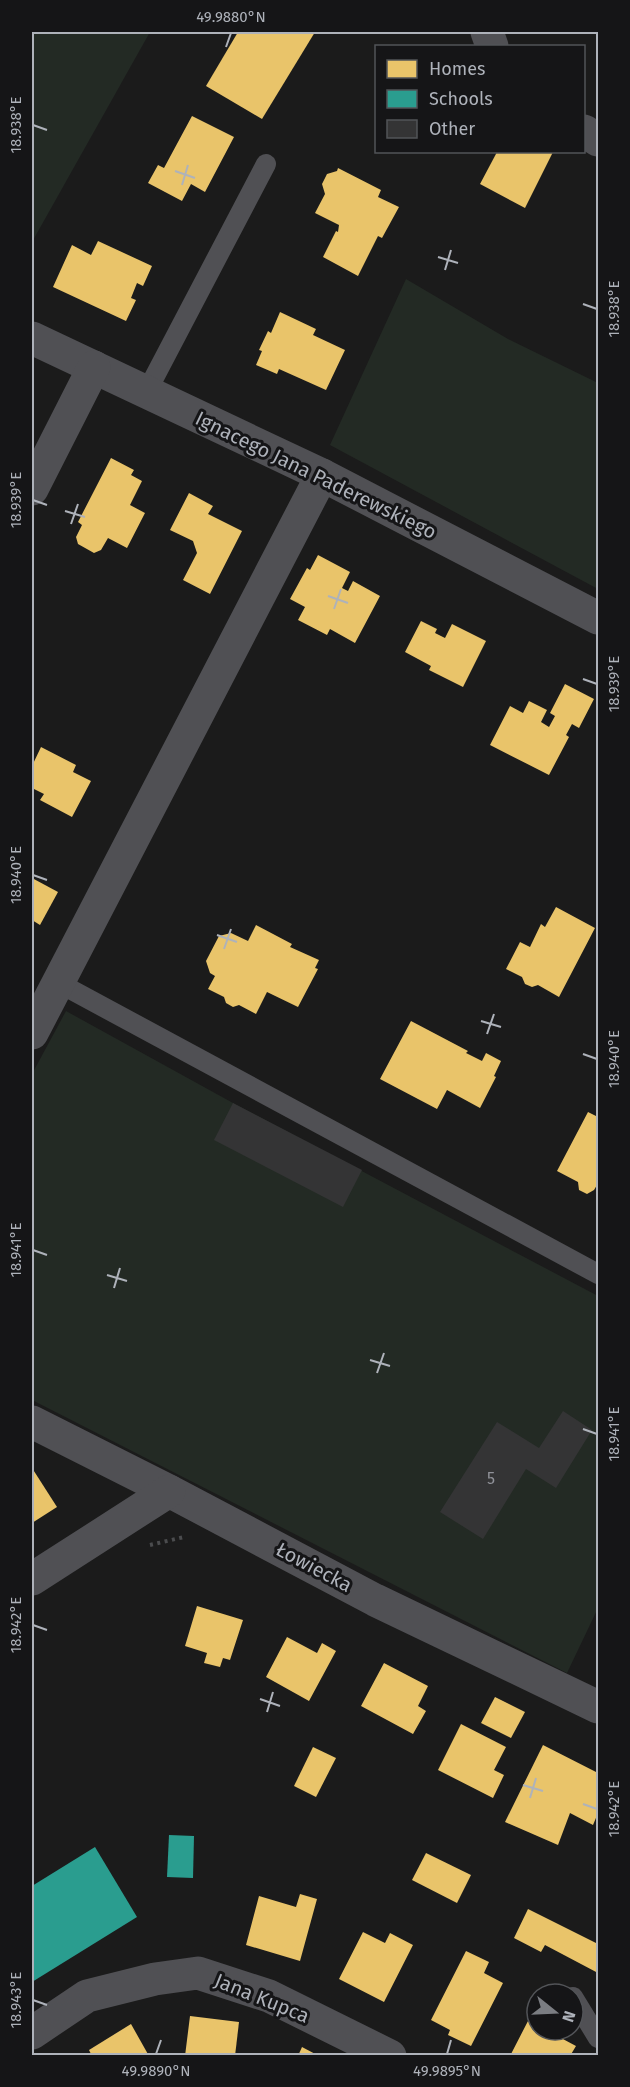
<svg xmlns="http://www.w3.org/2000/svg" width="630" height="2087" viewBox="0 0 630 2087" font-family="'Fira Sans',sans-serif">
  <rect width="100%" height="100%" fill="#1b1b1b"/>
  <g fill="#232a24">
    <polygon points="32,32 150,32 32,242"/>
    <polygon points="406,279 508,339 598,383 598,589 330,445"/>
    <polygon points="66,1011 233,1103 598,1296 598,1608 567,1673 32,1400 32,1074"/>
  </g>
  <g fill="#e9c46a">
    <polygon points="238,32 315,32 262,119 206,86"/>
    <polygon points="192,116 234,137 205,192 191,184 182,201 148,183 158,165 164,168"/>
    <polygon points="497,152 553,152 525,208 480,184"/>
    <polygon points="338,168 381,190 378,197 399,207 382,238 378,236 358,276 323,257 336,231 338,232 339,225 315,213 325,194 322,184 327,174 337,171"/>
    <polygon points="98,241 152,266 143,286 137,283 131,298 136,300 126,321 53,287 72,245 91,255"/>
    <polygon points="280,312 316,329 313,335 345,350 326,390 279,369 277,374 256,365 262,351 259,350 268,331 271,333"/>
    <polygon points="111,458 134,470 131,475 142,481 130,505 145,513 127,548 108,538 101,550 94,553 78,544 76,537 82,525 78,522"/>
    <polygon points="189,493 213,506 208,514 242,531 210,594 183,580 197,553 193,541 170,530"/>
    <polygon points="318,555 350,572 342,588 348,591 353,581 380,596 355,643 330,629 327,635 298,620 305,607 290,599 307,568 310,570"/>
    <polygon points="421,621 437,629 435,633 445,638 452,624 486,641 463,687 429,670 431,666 405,652"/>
    <polygon points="565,684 594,699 579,728 572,724 566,735 569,737 549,775 490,745 510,706 523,713 529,701 547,710 541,722 549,727 555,716 550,713"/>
    <polygon points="41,747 76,765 73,772 91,781 72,817 40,800 44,794 32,788 32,766"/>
    <polygon points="32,878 58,892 40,925 32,920"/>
    <polygon points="556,907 595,928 559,997 538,985 532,987 525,984 522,977 506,969 520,942 530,947 541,924 545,927"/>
    <polygon points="256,925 292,944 290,947 319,960 315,968 318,969 298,1007 267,992 256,1014 239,1005 233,1007 226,1003 224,997 208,989 215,976 210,973 206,961 219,936 231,933 248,941"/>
    <polygon points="411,1021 468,1051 466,1053 482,1061 486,1053 501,1061 494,1076 496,1077 480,1108 447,1090 437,1109 380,1079"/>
    <polygon points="588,1112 598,1117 598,1186 597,1185 594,1190 587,1194 579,1190 578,1182 557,1171"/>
    <polygon points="32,1468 57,1507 32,1523"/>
    <polygon points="197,1606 243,1620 230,1660 223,1658 220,1667 204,1663 207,1653 185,1646"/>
    <polygon points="287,1637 317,1653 322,1643 336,1651 309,1701 266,1677"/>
    <polygon points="384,1663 428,1686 418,1706 426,1711 413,1734 361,1706"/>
    <polygon points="495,1697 525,1712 511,1738 481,1723"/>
    <polygon points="461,1724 506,1747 494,1770 504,1775 493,1798 438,1770"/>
    <polygon points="543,1745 598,1773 598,1813 593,1825 570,1813 558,1845 505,1822"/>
    <polygon points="313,1747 336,1758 316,1797 294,1786"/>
    <polygon points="426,1853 471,1875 457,1903 412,1880"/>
    <polygon points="300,1894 317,1899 300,1961 246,1945 259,1896 296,1907"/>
    <polygon points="528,1909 598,1944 598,1973 545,1945 541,1952 514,1938"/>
    <polygon points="363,1932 385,1943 390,1933 413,1945 384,2002 339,1979"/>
    <polygon points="466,1951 489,1962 484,1973 503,1983 471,2046 448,2035 450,2030 431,2020"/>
    <polygon points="190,2016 239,2022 235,2056 185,2056"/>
    <polygon points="528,2021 537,2026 537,2030 546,2030 576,2046 570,2056 510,2056"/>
    <polygon points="131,2024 149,2056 92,2056 89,2050"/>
    <polygon points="302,2047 319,2056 298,2056"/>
  </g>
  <g fill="#2a9d8f">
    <polygon points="169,1835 194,1836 193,1878 167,1877"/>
    <polygon points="95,1847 137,1917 32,1982 32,1886"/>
  </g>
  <g fill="#343435">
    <polygon points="233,1103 362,1170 343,1207 214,1140"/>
    <polygon points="563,1411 592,1430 556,1488 526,1469 483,1539 440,1512 497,1422 539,1448"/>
  </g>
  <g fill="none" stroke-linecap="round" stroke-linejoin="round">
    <polyline stroke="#4b4c4e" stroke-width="4" stroke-dasharray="3 4.5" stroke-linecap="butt" points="150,1545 184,1537"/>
    <g stroke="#505054" stroke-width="20">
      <polyline points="146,393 266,164"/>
      <polyline points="57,982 598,1274"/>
      <polyline points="573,1997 598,2038"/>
    </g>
    <g stroke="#505054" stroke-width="33">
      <polyline points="487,32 492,46"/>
      <polyline points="584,131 598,140"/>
      <polyline points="32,338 322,475 598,618"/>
      <polyline points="32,489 94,367"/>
      <polyline points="32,1033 322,475"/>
      <polyline points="32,1422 169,1491 375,1600 598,1707"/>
      <polyline points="32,1579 169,1491"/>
      <polyline points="32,2033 87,1996 155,1979 198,1973 269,1996 390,2056"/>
    </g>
  </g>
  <path fill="none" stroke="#aeb2ba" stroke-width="2" d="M226,47L231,33M33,125L47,130M175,171L195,178M182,185L188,165M438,257L458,263M445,270L451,250M583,304L597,309M33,500L47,505M65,511L85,517M71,524L78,504M328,596L348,603M334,609L341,589M583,679L597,684M33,875L47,880M217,935L237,942M224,949L231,929M481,1021L501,1027M487,1034L494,1014M583,1054L597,1059M33,1250L47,1255M107,1275L127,1281M114,1288L120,1268M370,1360L390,1366M377,1373L384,1353M583,1429L597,1434M33,1625L47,1630M260,1699L280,1706M267,1712L273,1692M523,1785L543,1791M530,1798L536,1778M583,1804L597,1809M33,2000L47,2005M156,2054L161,2040M447,2054L451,2040"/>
  <g text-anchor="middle" stroke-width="6" stroke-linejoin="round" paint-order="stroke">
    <g font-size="16" fill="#909299">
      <text x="491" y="1484">5</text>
    </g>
    <g font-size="20" fill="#aeb2ba" stroke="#151517">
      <text transform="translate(316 475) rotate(26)" y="7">Ignacego Jana Paderewskiego</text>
      <text transform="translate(314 1567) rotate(28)" y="7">Łowiecka</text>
      <text transform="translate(262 1998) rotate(22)" y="7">Jana Kupca</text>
    </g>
  </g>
  <rect width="630" height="2087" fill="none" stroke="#151517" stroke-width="66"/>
  <rect x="375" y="45" width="210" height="108" fill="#151517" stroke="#525458" stroke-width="1.5"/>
  <rect x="387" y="60" width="30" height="18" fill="#e9c46a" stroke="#525458" stroke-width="1.5"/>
  <text x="429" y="75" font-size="18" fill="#aeb2ba">Homes</text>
  <rect x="387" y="90" width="30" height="18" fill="#2a9d8f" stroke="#525458" stroke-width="1.5"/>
  <text x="429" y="105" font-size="18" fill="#aeb2ba">Schools</text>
  <rect x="387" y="120" width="30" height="18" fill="#343435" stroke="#525458" stroke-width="1.5"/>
  <text x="429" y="135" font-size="18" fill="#aeb2ba">Other</text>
  <g transform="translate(555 2012) rotate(108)"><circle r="28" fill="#151517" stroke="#525458" stroke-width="1.5"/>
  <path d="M0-4.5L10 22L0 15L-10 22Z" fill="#7b7d82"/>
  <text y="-9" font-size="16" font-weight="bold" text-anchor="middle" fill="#aeb2ba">N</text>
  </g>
  <rect x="33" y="33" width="564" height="2021" fill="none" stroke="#aeb2ba" stroke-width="2"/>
  <g font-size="15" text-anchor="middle" fill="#aeb2ba">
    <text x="231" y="22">49.9880°N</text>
    <text transform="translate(16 125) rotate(-90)" y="5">18.938°E</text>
    <text transform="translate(614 309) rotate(-90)" y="5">18.938°E</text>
    <text transform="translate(16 500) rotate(-90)" y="5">18.939°E</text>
    <text transform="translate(614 684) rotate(-90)" y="5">18.939°E</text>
    <text transform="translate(16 875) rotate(-90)" y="5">18.940°E</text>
    <text transform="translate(614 1059) rotate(-90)" y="5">18.940°E</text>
    <text transform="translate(16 1250) rotate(-90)" y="5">18.941°E</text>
    <text transform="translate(614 1434) rotate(-90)" y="5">18.941°E</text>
    <text transform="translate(16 1625) rotate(-90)" y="5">18.942°E</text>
    <text transform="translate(614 1809) rotate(-90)" y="5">18.942°E</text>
    <text transform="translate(16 2000) rotate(-90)" y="5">18.943°E</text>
    <text x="156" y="2076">49.9890°N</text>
    <text x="447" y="2076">49.9895°N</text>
  </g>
</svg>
